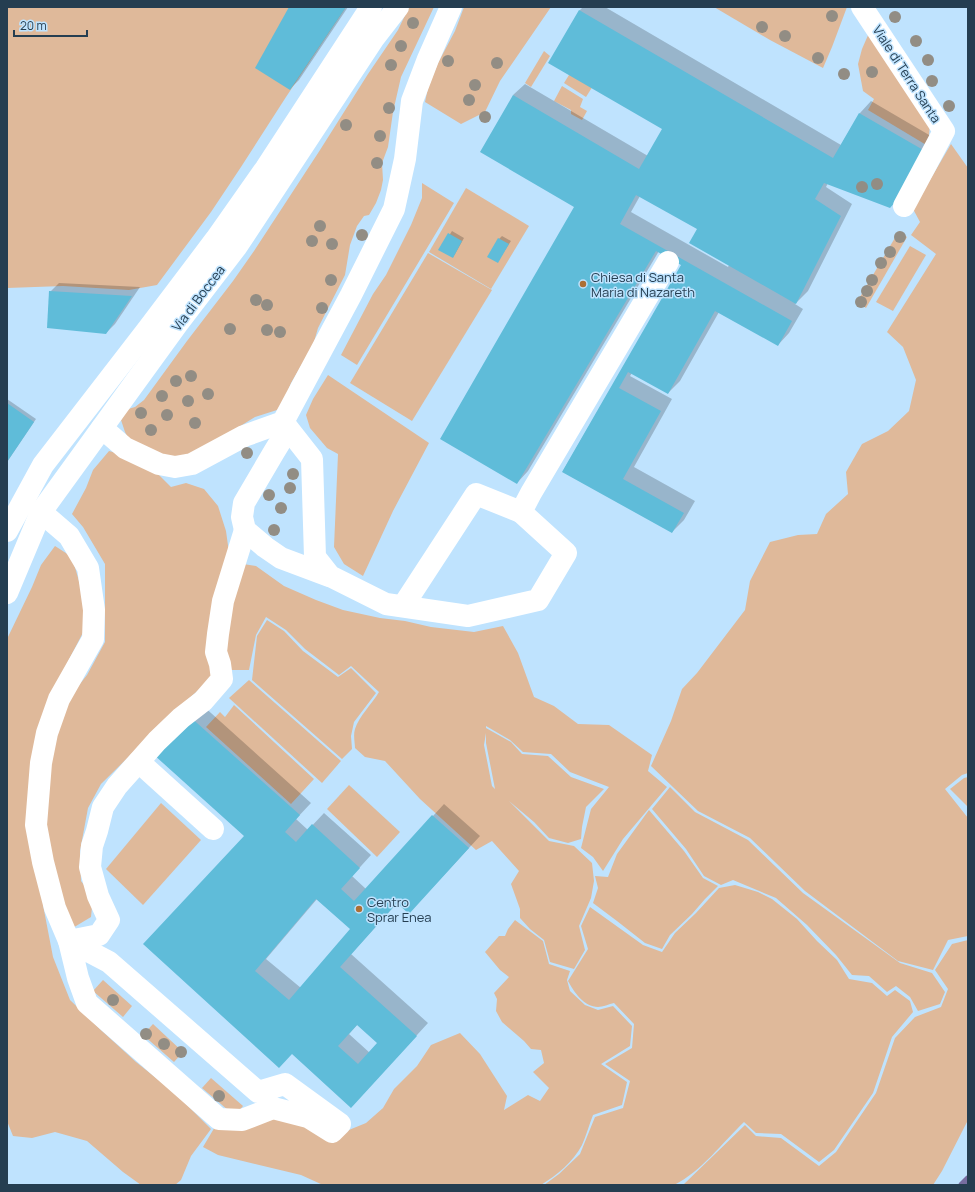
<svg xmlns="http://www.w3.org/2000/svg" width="975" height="1192" viewBox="0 0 975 1192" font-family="Manrope,sans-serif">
  <rect width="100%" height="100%" fill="#bfe3fe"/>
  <g fill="#dfb99a" fill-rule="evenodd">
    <polygon points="7,7 346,7 286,97 241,167 211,212 157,285 129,290 63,286 7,288"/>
    <polygon points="409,7 434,7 401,77 393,112 388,147 382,163 383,180 381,190 376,203 369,215 364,216 357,226 350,245 345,275 318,328 314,342 308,354 291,383 282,406 277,410 255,417 203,449 181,457 163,455 129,440 125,432 121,420 128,409 135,407 144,400 187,341 233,281 254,251 320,150 368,74 398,30"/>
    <polygon points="464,7 551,7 500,81 485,112 461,124 425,102 428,88 438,63 455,31"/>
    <polygon points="714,7 847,7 832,47 823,68 770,40"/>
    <polygon points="869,33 930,124 928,146 868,110 874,99 863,91 858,64 862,49"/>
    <polygon points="544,51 550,56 531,87 525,83"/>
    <polygon points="574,67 596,81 586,97 564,83"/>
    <polygon points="562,86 583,99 580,107 587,111 582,120 571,114 571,110 554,101"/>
    <polygon points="951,144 968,168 968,773 962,775 945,789 968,818 968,936 948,940 933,970 898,961 805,891 750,838 698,811 651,766 671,721 682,689 697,673 745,610 750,581 770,542 798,535 817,534 826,514 848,494 846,472 862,444 888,431 909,411 916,380 903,347 887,332 936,254 911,235 920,222 913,209"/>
    <polygon points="422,183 454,203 357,365 341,355 373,294 386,275 411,225 422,198"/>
    <polygon points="466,188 529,226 491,289 429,252"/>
    <polygon points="899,231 907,237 866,308 857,302"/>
    <polygon points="910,246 926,255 893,311 876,302"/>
    <polygon points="428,253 492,290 412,421 350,383"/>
    <polygon points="328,375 429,443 393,511 363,576 344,564 334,547 338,454 327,448 310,428 306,415 313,399"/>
    <polygon points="109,451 127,456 159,475 171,487 186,483 204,489 218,506 226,531 230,560 214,676 174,712 101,784 88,808 80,851 81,881 93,897 91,917 71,929 47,847 44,806 49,735 64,704 87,675 105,642 105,564 83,527 72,514 86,488 93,470"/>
    <polygon points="55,546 72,557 90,619 60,677 44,725 43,905 53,957 70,1000 102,1031 136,1062 175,1093 211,1129 191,1156 181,1180 175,1185 141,1185 123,1172 87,1141 55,1132 32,1138 13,1136 7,1121 7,639 32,587 41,565"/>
    <path d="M243,564L256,566L284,586L316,600L343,610L380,618L405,621L431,627L474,632L503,626L518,653L534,697L554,706L578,724L609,725L652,755L648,771L667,787L623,839L603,871L593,857L581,848L591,809L609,787L570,772L551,754L523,752L510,740L486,726V728L511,742L522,754L548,756L571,777L604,789L586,807L582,827L581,839L568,843L549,838L534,822L509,801L549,841L574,846L592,863L594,881L591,898L579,926L585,950L574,969L550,962L544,940L530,929L520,918V909L511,884L519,871L492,841L476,850L420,799L385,761L365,757L355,748C355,743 353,735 355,729C359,716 372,704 379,692L351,666L339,675L305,649L286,630L266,617L256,635L249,670H228L225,623ZM486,733V743L495,789L492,786L484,745Z"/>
    <polygon points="267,620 284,631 303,651 338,677 351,668 376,693 354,722 351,736 352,749 342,759 252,680 257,636"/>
    <polygon points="249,680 341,761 322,783 229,698"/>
    <polygon points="234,705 314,779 291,804 206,727 220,712 225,717"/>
    <polygon points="968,777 968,807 950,789 964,778"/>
    <polygon points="349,785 400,832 377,857 327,809"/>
    <polygon points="670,787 695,812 748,840 803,893 900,963 932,973 945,992 940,1004 918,1011 910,997 896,986 887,992 869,976 852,975 836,955 807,925 776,898 733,880 721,885 704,876 686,849 652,809"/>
    <polygon points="161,803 201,840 143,905 106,869"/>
    <polygon points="649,810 684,851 703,878 718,886 705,899 692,914 670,935 662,949 645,943 617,921 593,903 598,888 595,876 608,877 617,854"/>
    <path d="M735,885L758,892L772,899L797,919L817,941L837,960L849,979L872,983L887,996L895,990L910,1001L913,1012L892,1037L873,1093L834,1150L819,1162L781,1134L756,1133L744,1122C722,1143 702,1171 674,1185H544L559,1174L580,1154L595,1117L623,1108L630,1081L605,1064L632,1048L634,1024L614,1003C609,1004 603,1007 598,1007C584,1007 574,992 568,981L588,949L581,926L590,907L643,945L662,952L675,933L696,913L719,888Z"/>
    <path d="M515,920L543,941L549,964L570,971L567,980L570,991L585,1005L598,1010L613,1006L632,1026L630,1046L601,1064L627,1082L622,1105L593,1115C589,1125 586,1136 582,1145C573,1162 557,1175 541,1185H323L301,1175L218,1155L203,1147L216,1125L273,1117L344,1132L366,1123L383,1108L394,1089L417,1066L431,1045L460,1033L480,1054L507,1096L504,1110L528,1095L540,1101L549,1088L533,1072L544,1063L541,1050L531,1049L524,1041L502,1022L496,1011L497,999L494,993L509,977L500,970L485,952L499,936H505L508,929Z"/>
    <polygon points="968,940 968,1120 942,1171 933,1185 680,1185 684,1184 745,1125 756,1136 781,1138 819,1166 836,1152 876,1093 895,1038 915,1017 941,1007 948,989 935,970 952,944"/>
    <polygon points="103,980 132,1006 123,1017 93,991"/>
    <polygon points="153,1024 183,1052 174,1062 143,1035"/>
    <polygon points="211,1078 243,1106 235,1116 202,1088"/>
  </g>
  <g fill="#0003" fill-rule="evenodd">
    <polygon points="290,7 348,7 299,80 290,89"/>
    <path d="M583,7H605L841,145L860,113L871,101L936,139L907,188L828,183L826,187L852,204L808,291L795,304L803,309L789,333L778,345L719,312L680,381L668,393L632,373L630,376L672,399L634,467L695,501L684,520L672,532L563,471L683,264L659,251L528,471L517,483L576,207L513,95L525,84L648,156L663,129L579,11ZM640,196L699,229L729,265L728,267L631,212Z"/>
    <polygon points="452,231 464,238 455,254 453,257 440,250"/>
    <polygon points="502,236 511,241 498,261 499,239"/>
    <polygon points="59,283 140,287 115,324 106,333 50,292"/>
    <polygon points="7,399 36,419 7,462"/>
    <path d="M201,704L311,803L296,819L308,830L324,813L371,855L352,876L366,889L444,804L480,836L409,913L398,902L351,954L428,1023L351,1107L292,1053L144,944L246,836L155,754ZM317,899L351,929L301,988L266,959ZM358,1024L378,1043L370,1053L349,1034Z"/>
  </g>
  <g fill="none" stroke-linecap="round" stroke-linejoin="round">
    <polyline stroke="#776da0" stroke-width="7" points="962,1185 968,1179"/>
  </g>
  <g fill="#5fbcd9" fill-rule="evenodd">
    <polygon points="289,7 346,7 290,90 255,68"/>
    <polygon points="579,10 833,158 859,113 925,151 896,201 890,208 824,183 815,199 841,216 796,304 689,243 697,229 636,195 620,224 792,321 778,346 715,311 668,394 628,372 619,388 661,411 623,479 684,513 672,533 562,472 681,265 656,251 517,484 440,439 574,207 480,152 513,95 639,169 662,129 548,63"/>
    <polygon points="448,233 462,241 453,258 438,250"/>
    <polygon points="498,238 509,244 498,263 487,257"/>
    <polygon points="49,291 132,296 106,334 47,328"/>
    <polygon points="7,403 34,422 7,462"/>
    <path d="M188,715L300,815L285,832L296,842L312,824L360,868L341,889L354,901L432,815L469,848L409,914L397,903L340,967L417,1036L351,1108L292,1054L279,1068L143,944L244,836L153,754ZM316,899L350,929L289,1000L255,971ZM357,1025L377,1043L358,1064L338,1046Z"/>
  </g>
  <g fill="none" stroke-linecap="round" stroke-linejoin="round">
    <g stroke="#fff" stroke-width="22">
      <polyline points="862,7 944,131 904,206"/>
      <polyline points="283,422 312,459 315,557 330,576 386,604 468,616 538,600 566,553 521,512 531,493 668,262"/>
      <polyline points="102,428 125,448 159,464 175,467 192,464 244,436 283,422 351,295 394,209 405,159 412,101 428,59 451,7"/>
      <polyline points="288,429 274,452 244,503 242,517 245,530 265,547 281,558 329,576"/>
      <polyline points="41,512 69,536 88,568 94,610 93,639 59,699 47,733 41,763 36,825 43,862 55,908 69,941 78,978 87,1003 219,1119 242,1120 273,1108 308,1117 332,1132 340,1124 285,1084 258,1092 109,962 69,941"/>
      <polyline points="403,606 476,494 521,512"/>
      <polyline points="139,762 213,829"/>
      <polyline points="69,941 99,935 109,920 98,896 90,867 92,846 97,831 103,807 117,786 157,741 181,718 203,701 222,679 220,664 216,652 218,634 223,601 245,530"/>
    </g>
    <g stroke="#fff" stroke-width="22">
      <polyline points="7,531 43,465 148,329 216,239 266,168 371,7"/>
      <polyline points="7,593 41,512 178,323 237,246 374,38 398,7"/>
    </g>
  </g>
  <g fill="#928d84">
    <circle cx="832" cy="16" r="6"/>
    <circle cx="895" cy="17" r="6"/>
    <circle cx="413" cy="23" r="6"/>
    <circle cx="762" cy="27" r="6"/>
    <circle cx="785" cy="36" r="6"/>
    <circle cx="916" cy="41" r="6"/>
    <circle cx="401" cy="46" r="6"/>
    <circle cx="818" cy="58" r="6"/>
    <circle cx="928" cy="60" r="6"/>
    <circle cx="448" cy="61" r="6"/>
    <circle cx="497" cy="63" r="6"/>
    <circle cx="391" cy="65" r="6"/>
    <circle cx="872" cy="72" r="6"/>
    <circle cx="844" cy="74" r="6"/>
    <circle cx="932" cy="81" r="6"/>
    <circle cx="475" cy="85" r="6"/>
    <circle cx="469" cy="100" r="6"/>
    <circle cx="949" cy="106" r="6"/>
    <circle cx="389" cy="108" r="6"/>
    <circle cx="485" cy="117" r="6"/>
    <circle cx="346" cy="125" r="6"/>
    <circle cx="380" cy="136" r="6"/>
    <circle cx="377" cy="163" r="6"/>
    <circle cx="877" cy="184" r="6"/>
    <circle cx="862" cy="187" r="6"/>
    <circle cx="320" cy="226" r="6"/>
    <circle cx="362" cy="235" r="6"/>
    <circle cx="900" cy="237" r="6"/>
    <circle cx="312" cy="241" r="6"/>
    <circle cx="332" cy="244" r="6"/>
    <circle cx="890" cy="252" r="6"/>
    <circle cx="881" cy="263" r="6"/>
    <circle cx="331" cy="280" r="6"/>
    <circle cx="872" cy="280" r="6"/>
    <circle cx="867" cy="291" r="6"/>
    <circle cx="256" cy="300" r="6"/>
    <circle cx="861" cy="302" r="6"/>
    <circle cx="267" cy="305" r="6"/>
    <circle cx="322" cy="308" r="6"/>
    <circle cx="230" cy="329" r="6"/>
    <circle cx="267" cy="330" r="6"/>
    <circle cx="280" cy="332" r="6"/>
    <circle cx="191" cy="376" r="6"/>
    <circle cx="176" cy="381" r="6"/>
    <circle cx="208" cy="394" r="6"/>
    <circle cx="162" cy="396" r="6"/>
    <circle cx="188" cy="401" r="6"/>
    <circle cx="141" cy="413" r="6"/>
    <circle cx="167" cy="415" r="6"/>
    <circle cx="195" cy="423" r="6"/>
    <circle cx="151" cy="430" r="6"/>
    <circle cx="247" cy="453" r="6"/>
    <circle cx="293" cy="474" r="6"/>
    <circle cx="290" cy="488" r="6"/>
    <circle cx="269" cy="495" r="6"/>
    <circle cx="281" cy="508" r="6"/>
    <circle cx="274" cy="530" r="6"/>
    <circle cx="113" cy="1000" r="6"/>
    <circle cx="146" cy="1034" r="6"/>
    <circle cx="164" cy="1044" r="6"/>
    <circle cx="181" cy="1052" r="6"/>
    <circle cx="219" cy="1096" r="6"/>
  </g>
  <g fill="#ad6f35" stroke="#bfe3fe" stroke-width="1.5">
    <circle cx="583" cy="284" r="4"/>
    <circle cx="359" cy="909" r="4"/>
  </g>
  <g text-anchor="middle" stroke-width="3" stroke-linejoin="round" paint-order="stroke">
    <g font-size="13" fill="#253e51" stroke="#bfe3fe">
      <text transform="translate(907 74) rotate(57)" y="5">Viale di Terra Santa</text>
      <text transform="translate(198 298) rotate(-53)" y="5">Via di Boccea</text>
    </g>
    <g font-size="13" fill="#253e51" stroke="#bfe3fe" text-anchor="start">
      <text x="591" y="282">Chiesa di Santa<tspan x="591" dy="15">Maria di Nazareth</tspan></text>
      <text x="367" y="907">Centro<tspan x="367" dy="15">Sprar Enea</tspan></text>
    </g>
  </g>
  <rect width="975" height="1192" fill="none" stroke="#253e51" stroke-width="16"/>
  <path d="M14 30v6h73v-6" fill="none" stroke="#253e51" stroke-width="2"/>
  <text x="20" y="30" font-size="12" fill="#253e51" stroke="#bfe3fe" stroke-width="3" paint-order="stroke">20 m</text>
</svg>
